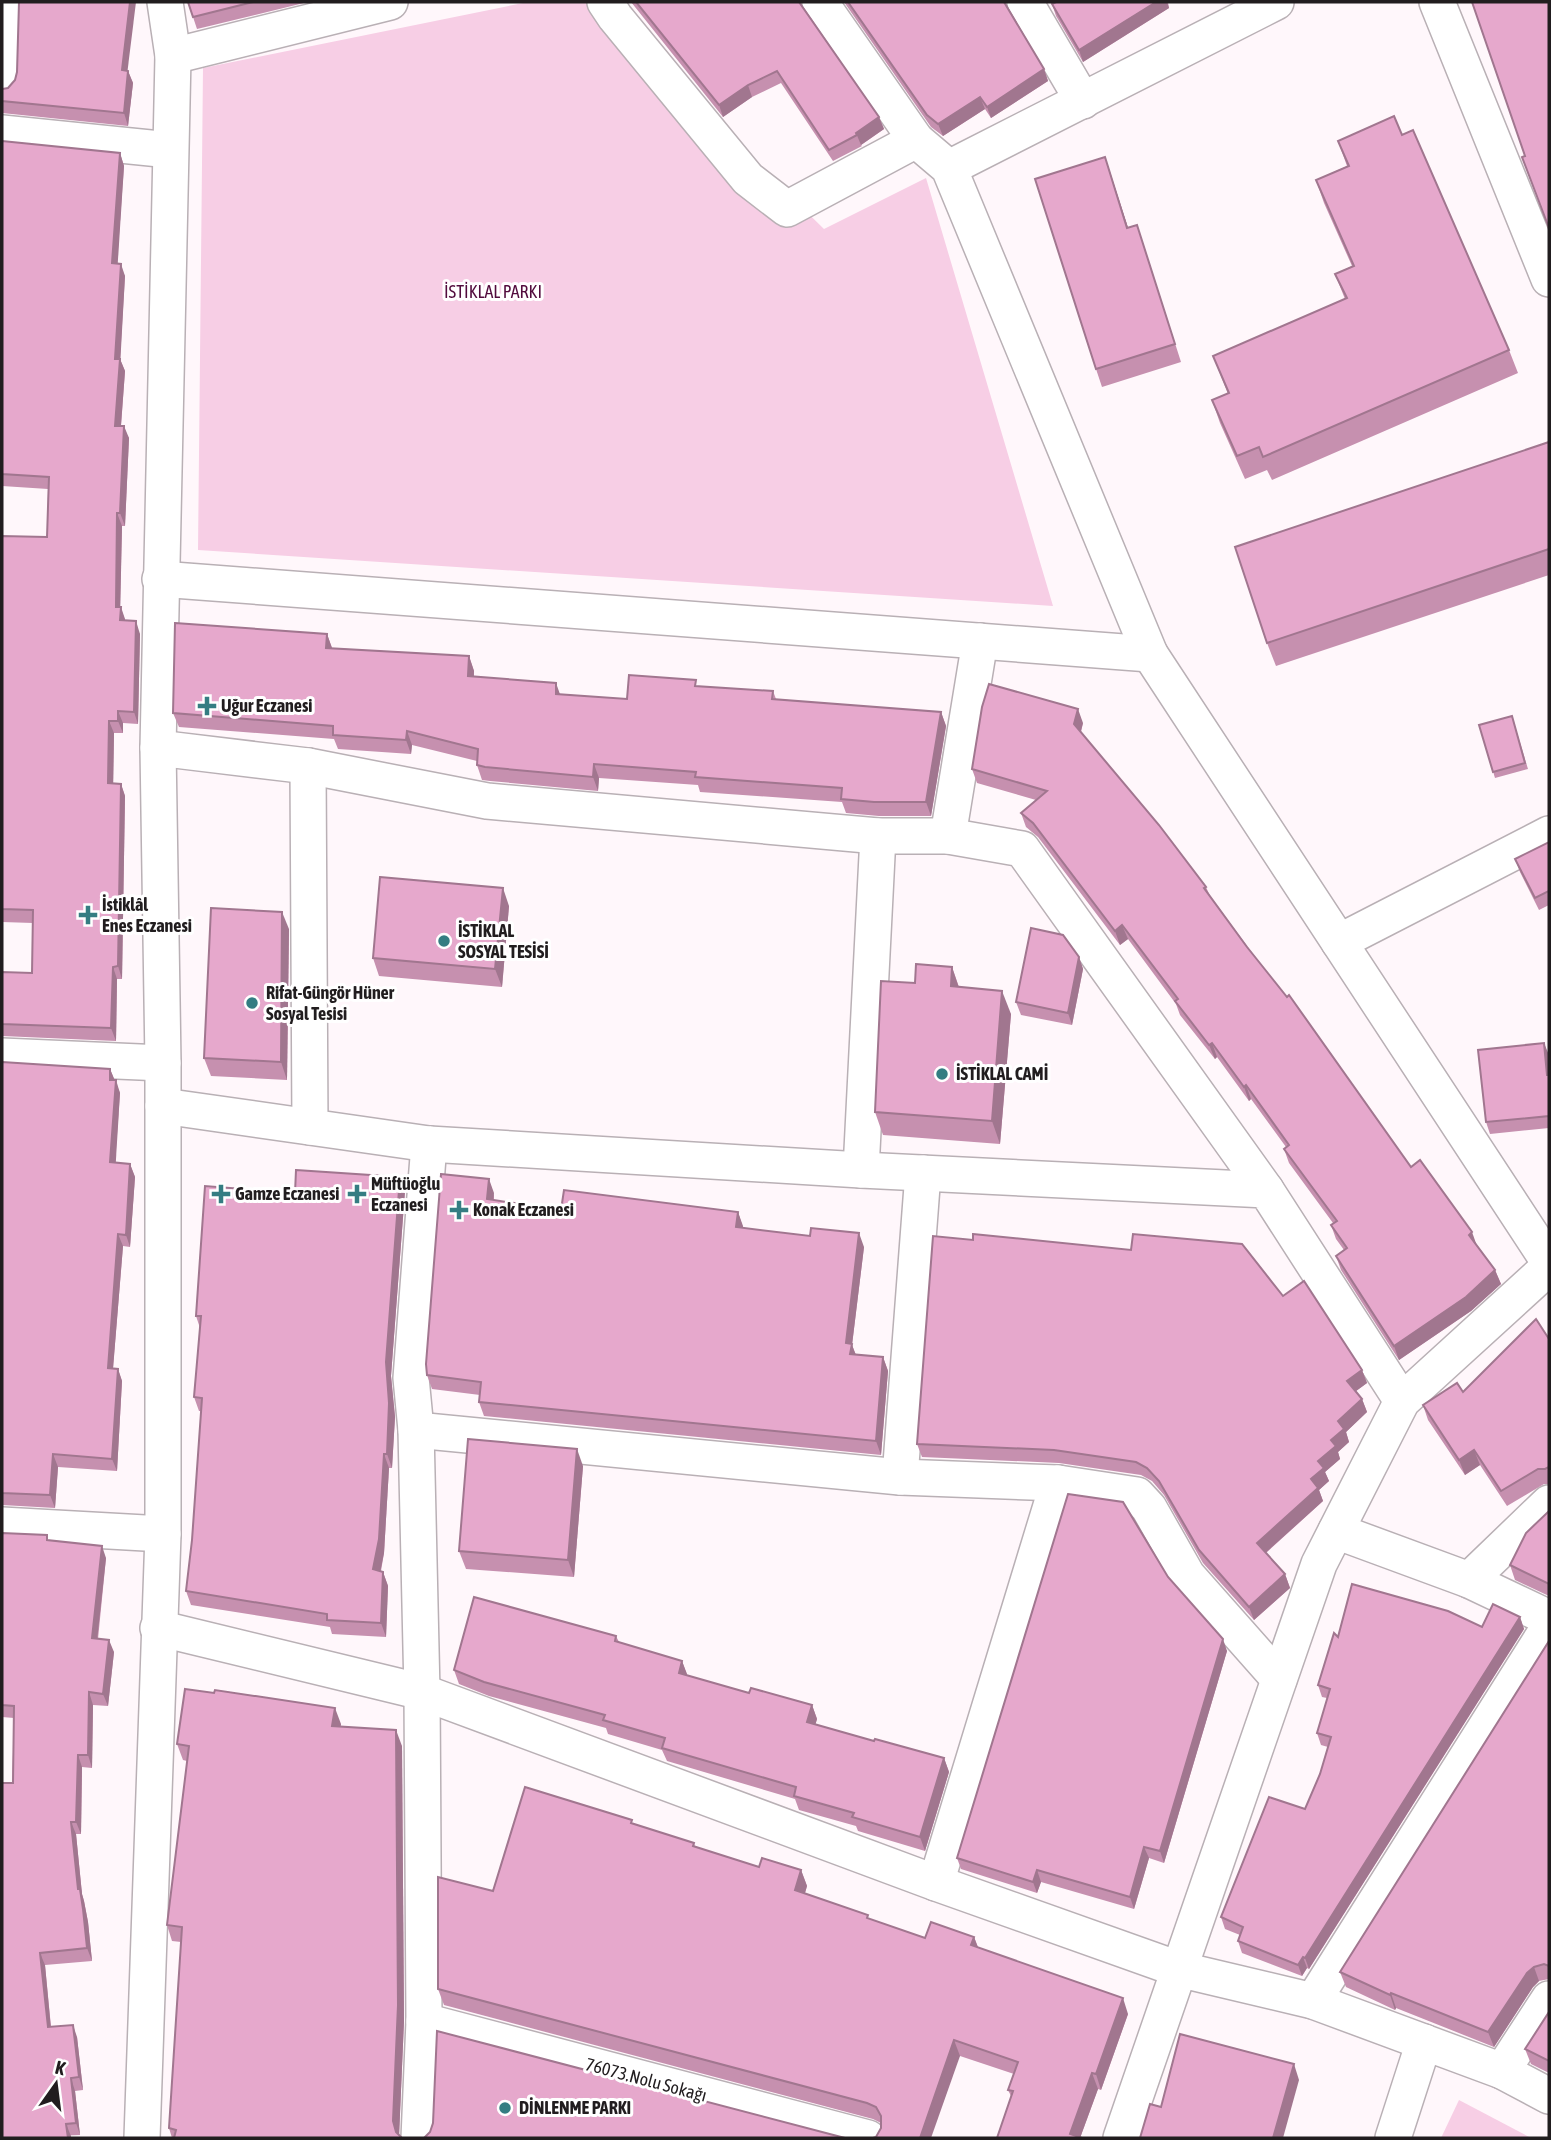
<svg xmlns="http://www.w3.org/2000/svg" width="1551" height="2140" viewBox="0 0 1551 2140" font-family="'Asap Condensed',sans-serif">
  <rect width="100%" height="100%" fill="#fff7fb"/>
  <g fill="#f7cee5">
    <polygon points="528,2 592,2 824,229 926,178 1053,606 198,550 203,68"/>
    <polygon points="1459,2100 1531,2138 1441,2138"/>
  </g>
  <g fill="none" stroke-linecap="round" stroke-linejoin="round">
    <g stroke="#b9b0b5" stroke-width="38">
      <g id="minor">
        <polyline points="605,2 615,17 748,179 787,209 916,140"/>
        <polyline points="820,2 916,140 949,168 1150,654 1549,1262"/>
        <polyline points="1025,2 1083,101"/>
        <polyline points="1437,2 1549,279"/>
        <polyline points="173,56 390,2"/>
        <polyline points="2,83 4,2"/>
        <polyline points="2,133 170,150"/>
        <polyline points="949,168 1276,2"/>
        <polyline points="160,579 1150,654"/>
        <polyline points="158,748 308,766 487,801 878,836 948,836 1022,849 1266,1190"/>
        <polyline points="308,766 310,1127"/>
        <polyline points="948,836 980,641"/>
        <polyline points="1339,942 1549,834"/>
        <polyline points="2,1056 163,1063"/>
        <polyline points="163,1106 429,1144 861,1170 1266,1190 1402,1401"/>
        <polyline points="861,1170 878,836"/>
        <polyline points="416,1430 900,1477 1058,1483 1137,1495 1149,1508 1187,1575 1279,1679"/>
        <polyline points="900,1477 923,1173"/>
        <polyline points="2,1525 163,1534"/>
        <polyline points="1336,1531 1469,1580 1549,1618"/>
        <polyline points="1469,1580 1549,1503"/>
        <polyline points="158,1628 422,1692 936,1883 1178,1969 1313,2001 1502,2071 1549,2096"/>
        <polyline points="936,1883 1058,1483"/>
        <polyline points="1313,2001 1549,1627"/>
        <polyline points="424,2021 868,2138"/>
        <polyline points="1502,2071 1549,1999"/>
        <polyline points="142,2138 163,1534 163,1063 158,748 173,56 165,2"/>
        <polyline points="419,2138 424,2021 422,1692 416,1430 411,1378 429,1144"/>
        <polyline points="1121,2138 1319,1564 1402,1401 1549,1267"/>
        <polyline points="1393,2138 1424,2042"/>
      </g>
    </g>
    <use href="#minor" stroke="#fff" stroke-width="35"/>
  </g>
  <g fill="#c690af">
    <polygon points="188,2 308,2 197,29"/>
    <polygon points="631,2 800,2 879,117 884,129 861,145 862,146 833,161 781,83 752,97 723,117"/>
    <polygon points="844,2 1005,2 1044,69 1048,81 991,118 985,109 943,136 931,127"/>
    <polygon points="1056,2 1168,2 1169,8 1083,62 1056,16 1052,4"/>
    <polygon points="128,71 133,83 128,126 2,113 2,89"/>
    <polygon points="1402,135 1509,350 1518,373 1272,480 1267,470 1245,479 1220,423 1212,400 1228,394 1213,356 1345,299 1335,274 1352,266 1324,203 1316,180 1347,166 1338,141"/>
    <polygon points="2,141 120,153 124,166 117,263 125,276 120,359 125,371 121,426 129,438 125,526 122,526 120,607 125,620 140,634 138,724 123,723 123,733 114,733 113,784 121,784 125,796 122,979 117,979 116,1041 2,1036 2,972 32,973 33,923 2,922 2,536 47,537 48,489 2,486"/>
    <polygon points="1105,157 1128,228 1143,243 1181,362 1102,387 1096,369"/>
    <polygon points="1549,443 1549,575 1276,666 1267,643"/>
    <polygon points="327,634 332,648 469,656 474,671 474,677 560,694 627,699 698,686 773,691 776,699 941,712 946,726 931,816 879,816 846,813 842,802 700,792 698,785 599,778 598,791 490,781 482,780 477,765 477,761 412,745 411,754 338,749 334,739 179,727 173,713"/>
    <polygon points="1512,716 1528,769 1495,778 1479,725"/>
    <polygon points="1083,723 1081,732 1206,887 1210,896 1411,1167 1477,1246 1495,1270 1501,1284 1471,1311 1399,1360 1341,1270 1336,1256 1344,1250 1336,1239 1331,1225 1333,1223 1289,1163 1284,1149 1286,1147 1251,1099 1249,1101 1217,1057 1215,1059 1180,1015 1176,1004 1128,939 1120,945 1038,837 1026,827 1021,813 1036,800 977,783 972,769"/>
    <polygon points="1549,842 1549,905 1539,910 1520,872 1515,859"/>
    <polygon points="509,906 502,987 379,976 373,958"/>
    <polygon points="289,929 287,1080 211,1076 204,1058"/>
    <polygon points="1079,957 1083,969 1072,1025 1021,1015 1016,1002"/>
    <polygon points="952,967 959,987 1011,1014 1000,1144 883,1135 875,1112 915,983"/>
    <polygon points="1549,1055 1549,1128 1490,1134 1486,1122"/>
    <polygon points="2,1062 110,1069 120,1093 115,1163 130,1164 135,1177 130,1247 123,1246 113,1368 118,1369 122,1381 117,1471 58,1467 55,1508 2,1505"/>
    <polygon points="405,1191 391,1376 395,1417 392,1468 389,1468 384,1553 381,1571 383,1572 388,1586 386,1637 332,1634 330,1627 191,1605 186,1591 192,1540 201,1411 199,1411 194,1397 200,1328 196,1316 295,1193"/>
    <polygon points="494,1193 494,1200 561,1210 738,1212 743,1228 864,1247 852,1345 856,1355 883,1357 888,1371 881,1455 484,1416 479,1402 480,1395 432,1389 427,1375"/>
    <polygon points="1283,1296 1362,1370 1367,1383 1356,1391 1362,1399 1367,1412 1346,1432 1349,1442 1338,1452 1340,1459 1325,1472 1329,1481 1319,1490 1323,1501 1266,1553 1285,1574 1290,1588 1254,1620 1203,1563 1164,1495 1152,1481 1141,1475 1059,1463 922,1457 917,1444"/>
    <polygon points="1549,1339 1549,1484 1544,1484 1507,1506 1480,1465 1465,1475 1428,1420 1423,1405 1463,1392"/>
    <polygon points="583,1466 574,1577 466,1569 459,1551"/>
    <polygon points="1549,1511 1549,1596 1515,1580 1510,1565"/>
    <polygon points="2,1533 49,1540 106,1558 98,1639 114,1652 108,1706 93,1705 92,1768 82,1767 81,1834 76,1834 82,1894 84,1901 88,1922 92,1961 45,1965 51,2027 77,2037 83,2090 75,2091 80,2135 2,2138 14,1718 2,1717"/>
    <polygon points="1168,1577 1227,1651 1164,1863 1149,1858 1134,1909 1041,1882 1037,1893 961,1869 957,1858"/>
    <polygon points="1520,1617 1524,1629 1309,1969 1307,1968 1302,1976 1242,1953 1238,1941 1240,1935 1225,1929 1221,1917 1305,1809 1320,1774 1328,1747 1321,1745 1317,1733 1327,1698 1322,1697 1318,1685 1338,1637 1482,1627"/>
    <polygon points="616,1636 619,1642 682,1661 687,1675 749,1693 812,1705 817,1719 815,1725 874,1741 944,1758 949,1772 925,1851 858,1831 856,1826 799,1810 795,1799 667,1761 662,1750 608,1734 606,1728 489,1696 459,1684 454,1670"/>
    <polygon points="1549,1641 1549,1979 1539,1981 1533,1987 1494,2047 1396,2008 1395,2010 1346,1987 1340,1972"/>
    <polygon points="341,1724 340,1727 402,1746 404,2021 399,2135 402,2138 172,2138 169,2128 181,1942 172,1941 167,1925 187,1761 183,1760 177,1744"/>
    <polygon points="633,1824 694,1843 695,1847 759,1867 801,1870 807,1886 805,1893 869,1919 925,1938 974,1937 978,1947 1128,2014 1101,2090 1098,2089 1080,2138 1011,2096 1008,2090 1014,2074 960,2056 876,2137 881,2128 881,2123 873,2119 444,2005 438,1989 493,1891"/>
    <polygon points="1549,2012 1549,2073 1531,2064 1525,2049"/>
  </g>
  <g fill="#a1768f">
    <polygon points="130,2 136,2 126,83 122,70"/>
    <polygon points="1156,2 1167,2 1169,8 1083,62 1079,50"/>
    <polygon points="1044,69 1048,81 991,118 987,107"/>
    <polygon points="128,71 133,83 128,126 124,113"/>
    <polygon points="748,85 752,97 723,117 719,105"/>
    <polygon points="980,97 985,109 943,136 938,124"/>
    <polygon points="879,117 884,129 861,145 856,133"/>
    <polygon points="120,153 124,166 117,275 112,263"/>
    <polygon points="1105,157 1111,175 1134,246 1127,228"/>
    <polygon points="121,264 125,276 120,367 120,359 125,371 120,438 115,426 115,359"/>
    <polygon points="124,426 129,438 125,526 120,513"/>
    <polygon points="117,513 122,526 120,619 116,607"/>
    <polygon points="121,607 125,619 125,632 120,620"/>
    <polygon points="136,621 140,634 138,724 134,712"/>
    <polygon points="327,634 332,648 326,648"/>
    <polygon points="469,656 474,671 473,691 468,676"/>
    <polygon points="556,683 561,697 556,694"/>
    <polygon points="1078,709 1083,723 1079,738 1074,724"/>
    <polygon points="118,711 123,723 123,733 118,721"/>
    <polygon points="941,712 946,726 931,816 926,802"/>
    <polygon points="109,721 114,733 113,796 108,783"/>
    <polygon points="407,731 412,745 411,754 406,740"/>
    <polygon points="594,764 599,778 598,791 593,777"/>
    <polygon points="121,784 125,796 122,979 118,966"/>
    <polygon points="503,888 509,906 502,987 495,969"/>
    <polygon points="282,912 289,929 287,1080 281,1062"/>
    <polygon points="1122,925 1128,939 1120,945 1115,931"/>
    <polygon points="1079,957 1083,969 1072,1025 1068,1013"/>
    <polygon points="113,967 117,979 116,1041 111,1028"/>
    <polygon points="952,967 960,991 951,986"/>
    <polygon points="1002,991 1011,1014 1000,1144 992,1121"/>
    <polygon points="1212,1043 1217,1057 1215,1059 1209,1045"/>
    <polygon points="1544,1043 1549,1055 1549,1080 1547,1075"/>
    <polygon points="110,1069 115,1081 110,1080"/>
    <polygon points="116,1080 120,1093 115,1175 110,1162"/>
    <polygon points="1246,1085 1251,1099 1249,1101 1244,1087"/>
    <polygon points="130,1164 135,1177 130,1247 126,1235"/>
    <polygon points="400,1177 405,1191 391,1376 395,1417 392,1468 387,1454 386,1362"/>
    <polygon points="489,1179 494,1193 492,1214 487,1199"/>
    <polygon points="738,1212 743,1226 741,1241 736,1227"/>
    <polygon points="1472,1232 1477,1246 1469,1235"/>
    <polygon points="859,1233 864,1247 852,1345 857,1358 855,1368 846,1343"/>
    <polygon points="118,1234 123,1246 112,1381 108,1368"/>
    <polygon points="1495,1270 1501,1284 1471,1311 1399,1360 1394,1346"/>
    <polygon points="883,1357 888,1371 881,1455 876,1441"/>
    <polygon points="118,1369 122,1381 117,1471 112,1459"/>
    <polygon points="1362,1370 1367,1383 1352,1394 1347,1381"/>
    <polygon points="1362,1399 1367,1412 1346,1432 1349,1442 1338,1452 1340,1459 1325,1472 1329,1481 1319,1490 1323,1501 1262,1556 1257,1543 1311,1479 1318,1461 1331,1440 1338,1421"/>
    <polygon points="577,1449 583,1466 574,1577 568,1560"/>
    <polygon points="1474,1450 1480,1465 1465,1475 1459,1460"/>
    <polygon points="53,1454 58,1467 55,1508 50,1495"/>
    <polygon points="384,1454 389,1468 384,1553 378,1583 373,1569"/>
    <polygon points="102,1546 106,1558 96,1650 92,1638"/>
    <polygon points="383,1572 388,1586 386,1637 381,1623"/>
    <polygon points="1285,1574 1290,1588 1254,1620 1249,1607"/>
    <polygon points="1520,1617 1524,1629 1309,1969 1305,1958"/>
    <polygon points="1223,1639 1227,1651 1164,1863 1160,1851"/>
    <polygon points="109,1640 114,1652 108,1706 103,1694"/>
    <polygon points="682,1661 687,1674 684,1687 679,1673"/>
    <polygon points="89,1692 93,1705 92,1768 88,1755"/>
    <polygon points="812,1705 817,1719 812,1736 807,1722"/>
    <polygon points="335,1708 341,1724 338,1742 332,1726"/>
    <polygon points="396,1730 402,1746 404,2021 399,2138 398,2138 393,2121"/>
    <polygon points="78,1755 82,1767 81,1834 76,1822"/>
    <polygon points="944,1758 949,1772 925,1851 920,1837"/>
    <polygon points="71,1822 76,1834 82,1894 84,1901 88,1922 92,1961 87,1948 78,1889"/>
    <polygon points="1144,1847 1149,1858 1134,1909 1130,1897"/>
    <polygon points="801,1870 807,1886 801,1906 795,1890"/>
    <polygon points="1037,1870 1041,1882 1037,1893 1033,1882"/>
    <polygon points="974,1937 980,1953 971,1945"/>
    <polygon points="40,1953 45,1965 52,2040 48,2027"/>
    <polygon points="1303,1957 1307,1968 1302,1976 1298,1965"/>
    <polygon points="1534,1967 1539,1981 1533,1987 1494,2047 1488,2032 1527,1973"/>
    <polygon points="1391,1993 1396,2008 1395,2010 1390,1995"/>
    <polygon points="1123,1998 1128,2014 1101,2090 1096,2074"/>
    <polygon points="73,2025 77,2037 83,2090 79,2077"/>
    <polygon points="954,2040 960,2056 931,2138 920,2138"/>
    <polygon points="1294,2064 1299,2080 1283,2138 1273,2138"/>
    <polygon points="1092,2073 1098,2089 1080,2138 1070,2134"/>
    <polygon points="71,2078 75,2091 80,2135 76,2123"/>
    <polygon points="66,2124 71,2136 71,2138 68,2138"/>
  </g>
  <g fill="#e6a8cc" stroke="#a1768f" stroke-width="2">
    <polygon points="19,2 130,2 122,70 128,71 124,113 2,101 2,89 8,88 15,80 17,72"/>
    <polygon points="188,2 253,2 193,17"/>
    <polygon points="636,2 799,2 879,117 856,133 857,135 829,150 777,71 748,85 719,105"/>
    <polygon points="848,2 1004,2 1044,69 987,107 980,97 938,124 927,115"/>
    <polygon points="1056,2 1156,2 1079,50 1052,4"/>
    <polygon points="1472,2 1549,2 1549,228 1522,157 1525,156"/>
    <polygon points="1394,116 1402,135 1413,130 1509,350 1263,457 1259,447 1237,456 1212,400 1229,393 1213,356 1347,298 1335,274 1354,266 1316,180 1349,166 1338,141"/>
    <polygon points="2,141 120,153 112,263 121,264 115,359 120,359 115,426 124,426 120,513 117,513 116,607 121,607 120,620 136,621 134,712 118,711 118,721 109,721 108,783 121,784 118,966 113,967 111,1028 2,1024 2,972 32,973 33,910 2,909 2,536 47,537 49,477 2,474"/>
    <polygon points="1105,157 1127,228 1137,225 1175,344 1096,369 1035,179"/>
    <polygon points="1549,442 1549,549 1267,643 1235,547"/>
    <polygon points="175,623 327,634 326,648 469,656 468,676 556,683 556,694 627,699 629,675 696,680 695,686 773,691 772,699 941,712 926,802 874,802 841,799 842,788 695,777 696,772 594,764 593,777 485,767 477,765 478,749 407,731 406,740 333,735 333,726 173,713"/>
    <polygon points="989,684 1078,709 1074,724 1159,825 1206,887 1204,888 1247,947 1287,997 1289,995 1411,1167 1420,1160 1472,1232 1469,1235 1495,1270 1466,1297 1394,1346 1336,1256 1347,1248 1331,1225 1337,1221 1284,1149 1289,1145 1246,1085 1244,1087 1212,1043 1209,1045 1175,1001 1178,999 1122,925 1115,931 1033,823 1021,813 1047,791 972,769 982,707"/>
    <polygon points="1512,716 1525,763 1493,772 1479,725"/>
    <polygon points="1549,842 1549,891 1535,898 1515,859"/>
    <polygon points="380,877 503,888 495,969 373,958"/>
    <polygon points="211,908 282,912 281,1062 204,1058"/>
    <polygon points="1031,928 1063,935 1079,957 1068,1013 1016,1002"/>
    <polygon points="916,964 952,967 951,986 1002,991 992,1121 875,1112 881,981 915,983"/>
    <polygon points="1544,1043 1547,1075 1549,1075 1549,1116 1486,1122 1478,1050"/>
    <polygon points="2,1062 110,1069 110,1080 116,1080 110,1162 130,1164 126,1235 118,1234 108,1368 118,1369 112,1459 53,1454 50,1495 2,1493"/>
    <polygon points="296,1170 400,1177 386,1362 389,1403 387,1454 384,1454 379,1539 373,1569 383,1572 381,1623 327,1620 327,1614 186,1591 192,1540 202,1398 194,1397 201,1316 196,1316 205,1186 295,1193"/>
    <polygon points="441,1174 489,1179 487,1199 561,1210 564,1190 738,1212 736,1227 810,1236 811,1228 859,1233 846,1343 852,1344 850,1354 883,1357 876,1441 479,1402 481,1382 427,1375 426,1364"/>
    <polygon points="973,1234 1131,1250 1133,1234 1242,1244 1283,1296 1304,1281 1362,1370 1347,1381 1362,1399 1338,1421 1344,1429 1331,1440 1336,1446 1318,1461 1324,1468 1311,1479 1318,1488 1257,1543 1285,1574 1249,1607 1199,1550 1159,1481 1147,1468 1136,1462 1054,1450 917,1444 933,1236 973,1240"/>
    <polygon points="1536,1319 1549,1339 1549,1467 1545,1469 1538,1469 1501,1491 1474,1450 1459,1460 1423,1405 1457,1383 1463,1392"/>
    <polygon points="468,1439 577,1449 568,1560 459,1551"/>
    <polygon points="1068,1494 1123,1502 1168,1577 1223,1639 1160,1851 1144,1847 1130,1897 1037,1870 1033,1882 957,1858"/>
    <polygon points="1549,1511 1549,1584 1510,1565 1526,1533"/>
    <polygon points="2,1533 47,1535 47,1540 102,1546 92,1638 109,1640 103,1694 89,1692 88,1755 78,1755 76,1822 71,1822 78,1889 80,1889 83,1909 87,1948 40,1953 48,2027 73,2025 79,2077 71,2078 76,2123 66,2124 68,2138 2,2138 2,1783 13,1783 14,1706 2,1705"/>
    <polygon points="1352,1584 1448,1611 1482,1627 1493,1604 1520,1617 1305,1958 1303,1957 1298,1965 1238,1941 1243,1927 1221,1917 1269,1797 1305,1809 1320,1774 1331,1737 1317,1733 1330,1689 1318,1685 1334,1633 1338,1637"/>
    <polygon points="474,1597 616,1636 615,1641 682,1661 679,1673 749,1693 751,1688 812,1705 807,1722 874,1741 875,1739 944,1758 920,1837 852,1817 854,1813 794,1796 796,1787 662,1748 665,1738 603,1720 605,1715 484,1682 454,1670"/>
    <polygon points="1549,1641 1549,1966 1544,1964 1534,1967 1527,1973 1488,2032 1391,1993 1390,1995 1340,1972"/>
    <polygon points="185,1689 214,1693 215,1690 335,1708 332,1726 396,1730 398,2005 393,2121 396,2132 402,2138 174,2138 176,2130 169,2128 182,1927 167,1925 189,1746 177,1744"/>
    <polygon points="525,1787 632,1820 631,1823 694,1843 693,1846 759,1867 762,1858 801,1870 795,1890 868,1915 867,1918 925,1938 931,1922 974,1937 971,1945 1123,1998 1096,2074 1092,2073 1070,2134 1082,2138 997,2138 1013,2091 1008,2090 1018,2062 954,2040 920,2138 873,2138 876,2137 881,2128 881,2116 876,2107 867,2103 438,1989 438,1877 493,1891"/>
    <polygon points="1549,2012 1549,2061 1525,2049"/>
    <polygon points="437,2031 845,2138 424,2138 430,2132 433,2123"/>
    <polygon points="1180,2034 1294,2064 1273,2138 1140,2138 1150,2104 1161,2107"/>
  </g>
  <g fill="#347d82" stroke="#fff" stroke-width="2.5">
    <path d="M203.5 695.5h7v7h7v7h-7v7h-7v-7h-7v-7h7z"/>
    <path d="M84.5 904.5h7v7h7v7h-7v7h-7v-7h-7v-7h7z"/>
    <circle cx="444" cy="941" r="7"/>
    <circle cx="252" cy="1003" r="7"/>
    <circle cx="942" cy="1074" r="7"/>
    <path d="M217.5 1183.5h7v7h7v7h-7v7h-7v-7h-7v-7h7z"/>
    <path d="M353.5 1183.5h7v7h7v7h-7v7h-7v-7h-7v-7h7z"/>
    <path d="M455.5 1199.5h7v7h7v7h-7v7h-7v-7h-7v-7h7z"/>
    <circle cx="505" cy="2108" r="7"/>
  </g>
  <g text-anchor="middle" stroke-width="6" stroke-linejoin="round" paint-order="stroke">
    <g font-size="18" fill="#520b3d" stroke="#fff">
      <text x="493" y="298">İSTİKLAL PARKI</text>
    </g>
    <g font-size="18" font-weight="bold" fill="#211d1f" stroke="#fff" text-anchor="start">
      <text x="221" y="712">Uğur Eczanesi</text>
      <text x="102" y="911">İstiklâl<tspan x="102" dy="21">Enes Eczanesi</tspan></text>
      <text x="458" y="937">İSTİKLAL<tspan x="458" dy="21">SOSYAL TESİSİ</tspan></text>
      <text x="266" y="999">Rifat-Güngör Hüner<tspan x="266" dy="21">Sosyal Tesisi</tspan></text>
      <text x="956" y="1080">İSTİKLAL CAMİ</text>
      <text x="371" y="1190">Müftüoğlu<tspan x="371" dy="21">Eczanesi</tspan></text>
      <text x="235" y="1200">Gamze Eczanesi</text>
      <text x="473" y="1216">Konak Eczanesi</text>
      <text x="519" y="2114">DİNLENME PARKI</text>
    </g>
    <g font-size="18" fill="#211d1f" stroke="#fff">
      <text transform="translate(646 2080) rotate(15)" y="6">76073.Nolu Sokağı</text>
    </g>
  </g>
  <rect width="1551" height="2140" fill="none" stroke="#211d1f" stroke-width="7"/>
  <g transform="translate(56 2084) rotate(14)" stroke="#ffffff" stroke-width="5" paint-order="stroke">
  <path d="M0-5L12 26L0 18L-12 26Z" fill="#211d1f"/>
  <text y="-10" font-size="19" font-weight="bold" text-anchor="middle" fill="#211d1f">K</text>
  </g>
</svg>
